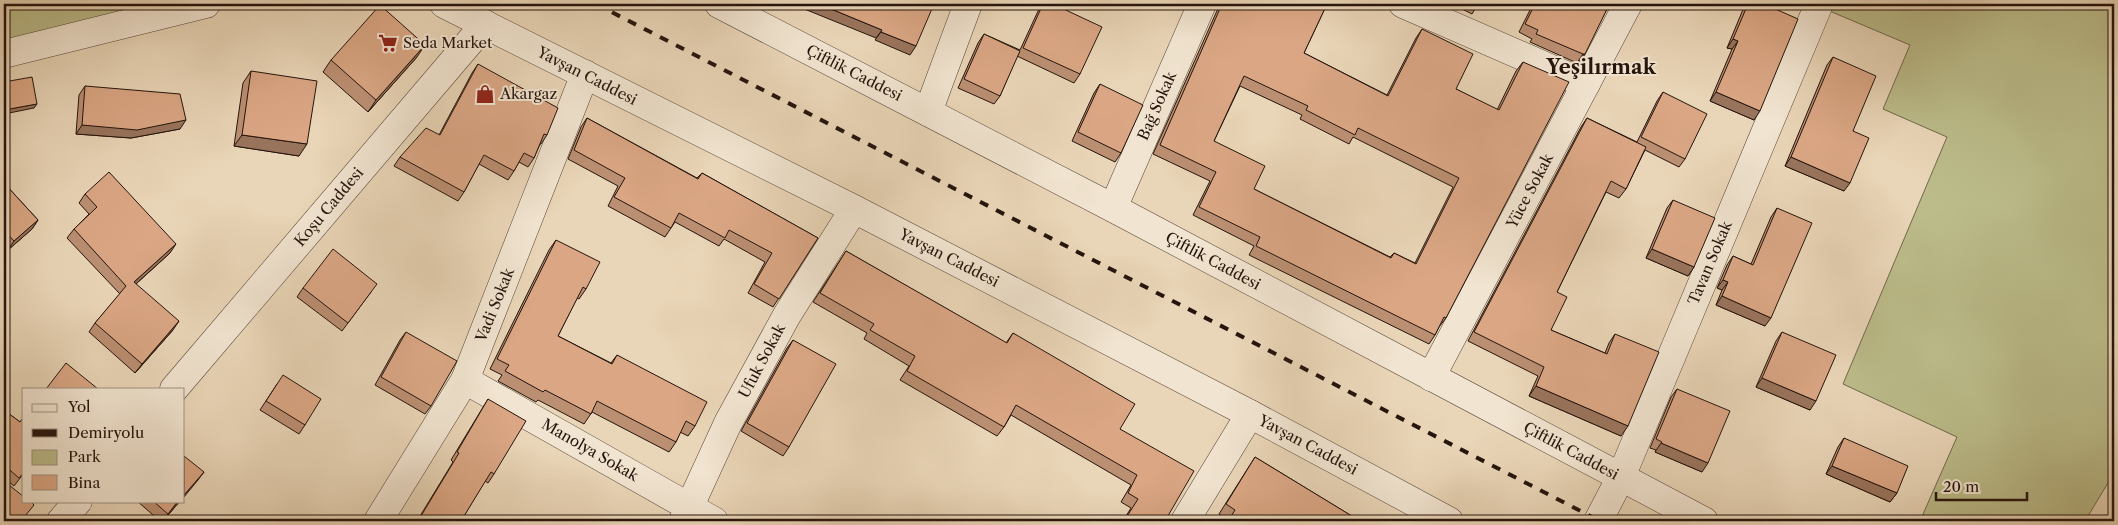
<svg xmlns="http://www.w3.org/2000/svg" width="2118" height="525" viewBox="0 0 2118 525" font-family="'Libre Caslon Text',serif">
  <rect width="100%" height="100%" fill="#e9d5b7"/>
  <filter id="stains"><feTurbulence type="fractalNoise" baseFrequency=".004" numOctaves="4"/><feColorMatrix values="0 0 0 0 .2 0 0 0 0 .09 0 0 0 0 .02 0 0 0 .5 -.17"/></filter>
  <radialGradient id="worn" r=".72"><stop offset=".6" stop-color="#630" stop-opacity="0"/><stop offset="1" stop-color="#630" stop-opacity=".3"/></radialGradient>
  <g fill="#bbbc8a" stroke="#70684c">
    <polygon points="4,4 206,4 4,54"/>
    <polygon points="1813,4 2114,4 2114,473 2085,521 1920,521 1957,437 1843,384 1947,137 1883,109 1910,45"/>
  </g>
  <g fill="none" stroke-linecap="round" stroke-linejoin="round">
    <g stroke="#564438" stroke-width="29">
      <g id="minor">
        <polyline points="719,4 1113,208 1704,521"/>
        <polyline points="1403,4 1586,84"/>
        <polyline points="928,112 968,4"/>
        <polyline points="1113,208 1202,4"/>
        <polyline points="1431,377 1628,4"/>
        <polyline points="465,380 714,521"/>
        <polyline points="174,389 485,24"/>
        <polyline points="61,521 78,501"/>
        <polyline points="378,521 465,380 585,74"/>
        <polyline points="683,521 728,423 787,315 854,209"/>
        <polyline points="1185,521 1250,414"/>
        <polyline points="1598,521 1621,477 1819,4"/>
      </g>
    </g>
    <g stroke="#564438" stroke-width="29">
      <g id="tertiary">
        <polyline points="444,4 854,209 1250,414 1449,521"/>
        <polyline points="4,54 206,4"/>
      </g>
    </g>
    <use href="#minor" stroke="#f1e4d0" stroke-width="28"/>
    <use href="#tertiary" stroke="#f1e4d0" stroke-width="28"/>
    <polyline stroke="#25140d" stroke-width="4" stroke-dasharray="9 9" stroke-linecap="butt" points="596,4 1600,521"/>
  </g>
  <g fill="#bb8f72" stroke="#25140d" fill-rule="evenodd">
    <polygon points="1042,4 1053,4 1080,74 1074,83 1017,56 1000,96 994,104 958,88 978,43 984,34 1020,50 1039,9"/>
    <path d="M1220,4H1327L1304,53L1387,95L1416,38L1422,29L1456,89L1497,110L1516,71L1523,62L1446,318L1439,327L1435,335L1429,344L1249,255L1254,246L1193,215L1210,181L1153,154ZM1240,86L1302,115L1300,119L1349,144L1353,137L1453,187L1415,263L1394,253L1390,257L1254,189L1214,141Z"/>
    <polygon points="1452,4 1478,4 1472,14"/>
    <polygon points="1533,4 1596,4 1607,9 1579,62 1577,63 1530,42 1532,39 1519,32"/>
    <polygon points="1746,4 1764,4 1754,120 1710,101 1732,49 1727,48 1744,7"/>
    <polygon points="417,57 368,112 323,72 331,60"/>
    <polygon points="1833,57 1853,131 1844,191 1785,166 1827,65"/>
    <polygon points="478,64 547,135 541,144 540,144 534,158 528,167 519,162 514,171 508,180 479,164 464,192 458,201 394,166 400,157 439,135 472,73"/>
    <polygon points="251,71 299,156 234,146 243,83"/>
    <polygon points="1100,84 1121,153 1115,162 1072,141 1094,93"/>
    <polygon points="85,86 180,129 131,138 76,134 79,95"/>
    <polygon points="1663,92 1685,159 1679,167 1645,150 1626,189 1619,198 1606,192 1557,292 1551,330 1605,353 1609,343 1615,334 1621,436 1529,396 1538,376 1468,341 1581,127 1587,118 1637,142 1657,101"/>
    <polygon points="587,118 697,178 702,173 818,238 773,307 748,293 765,262 724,239 719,246 675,222 665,237 608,206 618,186 568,159 581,127"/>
    <polygon points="4,183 38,220 32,229 8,250 4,245"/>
    <polygon points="85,194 170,253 136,284 173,330 135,373 89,332 95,323 120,294 67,238 74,229 89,214 79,203"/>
    <polygon points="1673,200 1694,267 1688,276 1646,258 1667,208"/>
    <polygon points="1777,208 1765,326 1716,305 1722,290 1717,288 1727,265 1733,256 1751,264 1771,217"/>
    <polygon points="556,240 586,289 579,299 577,298 558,336 611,363 617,355 695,426 688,436 680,432 676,442 669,452 592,412 584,424 538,400 536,402 498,381 502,375 490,369 549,250"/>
    <polygon points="846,251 1006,343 1013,333 1120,429 1165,521 1123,521 1131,508 1121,502 1131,485 1011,415 1004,427 997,436 900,380 909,366 864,339 867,333 813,302"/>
    <polygon points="303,288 371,292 342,331 297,297"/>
    <polygon points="406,332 431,406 425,414 375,385 400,340"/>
    <polygon points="1782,332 1810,410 1756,387 1776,341"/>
    <polygon points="793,340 789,447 783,456 741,431 787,348"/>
    <polygon points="277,384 305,425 299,434 260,410"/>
    <polygon points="1677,389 1702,472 1655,452 1656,450 1650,448 1671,397"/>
    <polygon points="488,399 494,474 488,483 485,481 461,521 417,521 453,462 451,460"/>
    <polygon points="4,410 20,422 24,417 24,473 14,486 4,478"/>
    <polygon points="1844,438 1897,493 1890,502 1826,474 1838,447"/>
    <polygon points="1255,457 1360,521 1227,521 1228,520 1219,514"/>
    <polygon points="137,501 180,501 163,521 160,521"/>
  </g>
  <g fill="#99745c" stroke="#25140d">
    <polygon points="792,4 819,4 882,30 876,38"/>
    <polygon points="881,32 916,46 910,55 875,40"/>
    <polygon points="1733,39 1738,41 1732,49 1727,48"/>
    <polygon points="425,45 417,57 368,112 376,100"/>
    <polygon points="1583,54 1585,54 1579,62 1577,63"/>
    <polygon points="1716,92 1760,111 1754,120 1710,101"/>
    <polygon points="37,104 34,108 4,114 4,110"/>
    <polygon points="186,120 180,129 131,138 76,134 82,125"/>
    <polygon points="242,135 307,144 299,156 234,146"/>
    <polygon points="1791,157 1850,183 1844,191 1785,166"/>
    <polygon points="38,220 32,229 8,250 14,241"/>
    <polygon points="176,244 170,253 128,291 134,282"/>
    <polygon points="1652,249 1694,267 1688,276 1646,258"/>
    <polygon points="1723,280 1728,282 1722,290 1717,288"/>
    <polygon points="1722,296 1771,318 1765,326 1716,305"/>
    <polygon points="179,321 173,330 135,373 142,364"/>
    <polygon points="1762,378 1816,401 1810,410 1756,387"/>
    <polygon points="1536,386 1628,426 1621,436 1529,396"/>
    <polygon points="1661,443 1708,463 1702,472 1655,452"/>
    <polygon points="1832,466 1897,493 1890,502 1826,474"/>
    <polygon points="204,472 198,480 184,497 184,495"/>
    <polygon points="178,501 180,501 163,521 168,514"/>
  </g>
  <g fill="#daa684" stroke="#25140d" fill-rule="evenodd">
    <polygon points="819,4 934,4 916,46 881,32 882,30"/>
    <polygon points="1043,4 1053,4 1102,27 1080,74 1023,48"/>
    <path d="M1222,4H1327L1304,53L1388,96L1422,29L1473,54L1456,89L1499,110L1523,62L1569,82L1446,318L1444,317L1435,335L1256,246L1260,237L1199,207L1216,172L1160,145ZM1244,76L1308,106L1306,110L1355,135L1358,128L1459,178L1416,264L1394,253L1391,258L1254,189L1265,166L1214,141Z"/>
    <polygon points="1535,4 1596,4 1607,9 1585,54 1583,54 1536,34 1538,30 1525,24"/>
    <polygon points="1748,4 1764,4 1798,19 1760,111 1716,92 1738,41 1733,39"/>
    <polygon points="380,5 425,45 376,100 331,60"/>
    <polygon points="984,34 1020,51 1000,96 964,79"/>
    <polygon points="1833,57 1876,76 1853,131 1869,138 1850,183 1791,157"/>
    <polygon points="478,64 558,108 547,135 544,134 534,158 524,153 514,171 484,155 464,192 400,157 426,128 440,135"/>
    <polygon points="251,71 317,81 307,144 242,135"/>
    <polygon points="32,77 37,104 4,110 4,82"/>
    <polygon points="1100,84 1143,105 1121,153 1078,132"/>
    <polygon points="85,86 180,94 186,120 137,130 82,125"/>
    <polygon points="1663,92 1707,114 1685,159 1641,137"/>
    <polygon points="587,118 698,179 702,173 818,238 779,299 754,284 772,253 729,230 725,238 679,213 671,228 614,197 625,178 574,150"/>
    <polygon points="1587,118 1646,147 1626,189 1611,181 1557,292 1567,297 1551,330 1607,354 1615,334 1659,352 1628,426 1536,386 1544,367 1474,332"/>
    <polygon points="109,172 176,244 134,282 179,321 142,364 95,323 126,286 74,229 97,207 85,194"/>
    <polygon points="4,183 38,220 14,241 4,230"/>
    <polygon points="1673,200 1715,218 1694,267 1652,249"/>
    <polygon points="1777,208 1812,223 1771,318 1722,296 1728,282 1723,280 1733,256 1753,265"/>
    <polygon points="556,240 600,262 586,289 583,287 558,336 612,364 617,355 707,402 695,426 686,421 676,442 597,401 591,414 545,390 543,392 505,371 509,365 497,359"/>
    <polygon points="333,249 377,284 348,323 303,288"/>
    <polygon points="846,251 1007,343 1013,333 1135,404 1120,429 1194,471 1165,521 1124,521 1138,499 1128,493 1137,475 1016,405 1004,427 907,371 915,356 870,330 874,324 820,293"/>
    <polygon points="406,332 457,361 431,406 381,377"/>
    <polygon points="1782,332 1836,355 1816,401 1762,378"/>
    <polygon points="793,340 836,364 789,447 747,423"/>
    <polygon points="66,363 98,389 46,389"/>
    <polygon points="283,375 321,399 305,425 266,401"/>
    <polygon points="1677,389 1730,411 1708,463 1661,443 1662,442 1656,439"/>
    <polygon points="488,399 526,421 494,474 491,472 461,521 418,521 459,453 457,452"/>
    <polygon points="4,410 20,422 24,417 24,472 19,478 4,465"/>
    <polygon points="1844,438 1908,466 1897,493 1832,466"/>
    <polygon points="184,456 204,472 184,495"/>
    <polygon points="1255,457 1360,521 1228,521 1235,510 1226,504"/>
    <polygon points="4,481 24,497 24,501 30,501 34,505 21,521 4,521"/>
    <polygon points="153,501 178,501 168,514"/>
  </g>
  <defs>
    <g id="supermarket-bare" transform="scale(1.5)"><path d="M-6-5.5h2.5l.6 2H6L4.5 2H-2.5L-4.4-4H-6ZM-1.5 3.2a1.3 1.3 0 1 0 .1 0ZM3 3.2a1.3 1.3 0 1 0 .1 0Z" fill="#8f2418" stroke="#f1e4d0" stroke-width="2.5" paint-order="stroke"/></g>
    <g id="shop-bare" transform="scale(1.5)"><path d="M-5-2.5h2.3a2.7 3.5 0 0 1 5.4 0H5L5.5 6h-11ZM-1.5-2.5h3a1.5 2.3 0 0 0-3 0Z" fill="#8f2418" stroke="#f1e4d0" stroke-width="2.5" paint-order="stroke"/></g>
  </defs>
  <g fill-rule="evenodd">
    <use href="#supermarket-bare" x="388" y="43"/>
    <use href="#shop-bare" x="485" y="94"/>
  </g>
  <g text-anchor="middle" stroke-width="4" stroke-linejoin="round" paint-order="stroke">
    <g font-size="15" fill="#25140d" stroke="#f1e4d0" text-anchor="start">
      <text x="403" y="48">Seda Market</text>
      <text x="500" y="99">Akargaz</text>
    </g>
    <g font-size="15" fill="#25140d" stroke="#f1e4d0">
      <text transform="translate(854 73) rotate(27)" y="5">Çiftlik Caddesi</text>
      <text transform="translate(587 76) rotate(27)" y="5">Yavşan Caddesi</text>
      <text transform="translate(1157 106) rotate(-66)" y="5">Bağ Sokak</text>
      <text transform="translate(1530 191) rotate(-62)" y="5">Yüce Sokak</text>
      <text transform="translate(329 207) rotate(-50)" y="5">Koşu Caddesi</text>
      <text transform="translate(949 258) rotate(27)" y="5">Yavşan Caddesi</text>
      <text transform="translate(1213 261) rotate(28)" y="5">Çiftlik Caddesi</text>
      <text transform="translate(1710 263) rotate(-67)" y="5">Tavan Sokak</text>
      <text transform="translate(495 305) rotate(-68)" y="5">Vadi Sokak</text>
      <text transform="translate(762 361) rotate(-62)" y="5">Ufuk Sokak</text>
      <text transform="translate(1308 445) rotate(28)" y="5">Yavşan Caddesi</text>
      <text transform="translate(590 450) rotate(30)" y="5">Manolya Sokak</text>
      <text transform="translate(1571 451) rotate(28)" y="5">Çiftlik Caddesi</text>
    </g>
    <g font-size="20" font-weight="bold" fill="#25140d" stroke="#f1e4d0">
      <text x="1601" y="74">Yeşilırmak</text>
    </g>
  </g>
  <rect width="2118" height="525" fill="none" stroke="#e9d5b7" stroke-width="20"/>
  <rect x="5" y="5" width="2108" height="515" fill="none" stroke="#25140d" stroke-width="2.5"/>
  <rect x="10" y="10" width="2098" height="505" fill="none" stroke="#25140d"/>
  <rect x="22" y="388" width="162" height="115" fill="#f1e4d0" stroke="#9f9182"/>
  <rect x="32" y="404" width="25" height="8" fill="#f1e4d0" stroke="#9f9182"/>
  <text x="68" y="412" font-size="15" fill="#25140d">Yol</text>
  <rect x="32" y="429" width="25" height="8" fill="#25140d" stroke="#9f9182"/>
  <text x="68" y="438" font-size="15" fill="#25140d">Demiryolu</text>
  <rect x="32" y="450" width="25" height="15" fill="#bbbc8a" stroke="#9f9182"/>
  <text x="68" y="462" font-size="15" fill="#25140d">Park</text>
  <rect x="32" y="475" width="25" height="15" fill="#daa684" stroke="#9f9182"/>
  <text x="68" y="488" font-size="15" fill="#25140d">Bina</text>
  <path d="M1936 492v8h91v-8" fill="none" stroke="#25140d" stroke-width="2.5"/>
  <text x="1943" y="492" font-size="15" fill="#25140d" stroke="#f1e4d0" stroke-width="4" paint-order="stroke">20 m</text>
  <rect width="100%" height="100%" filter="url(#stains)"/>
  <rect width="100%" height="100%" fill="url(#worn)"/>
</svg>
